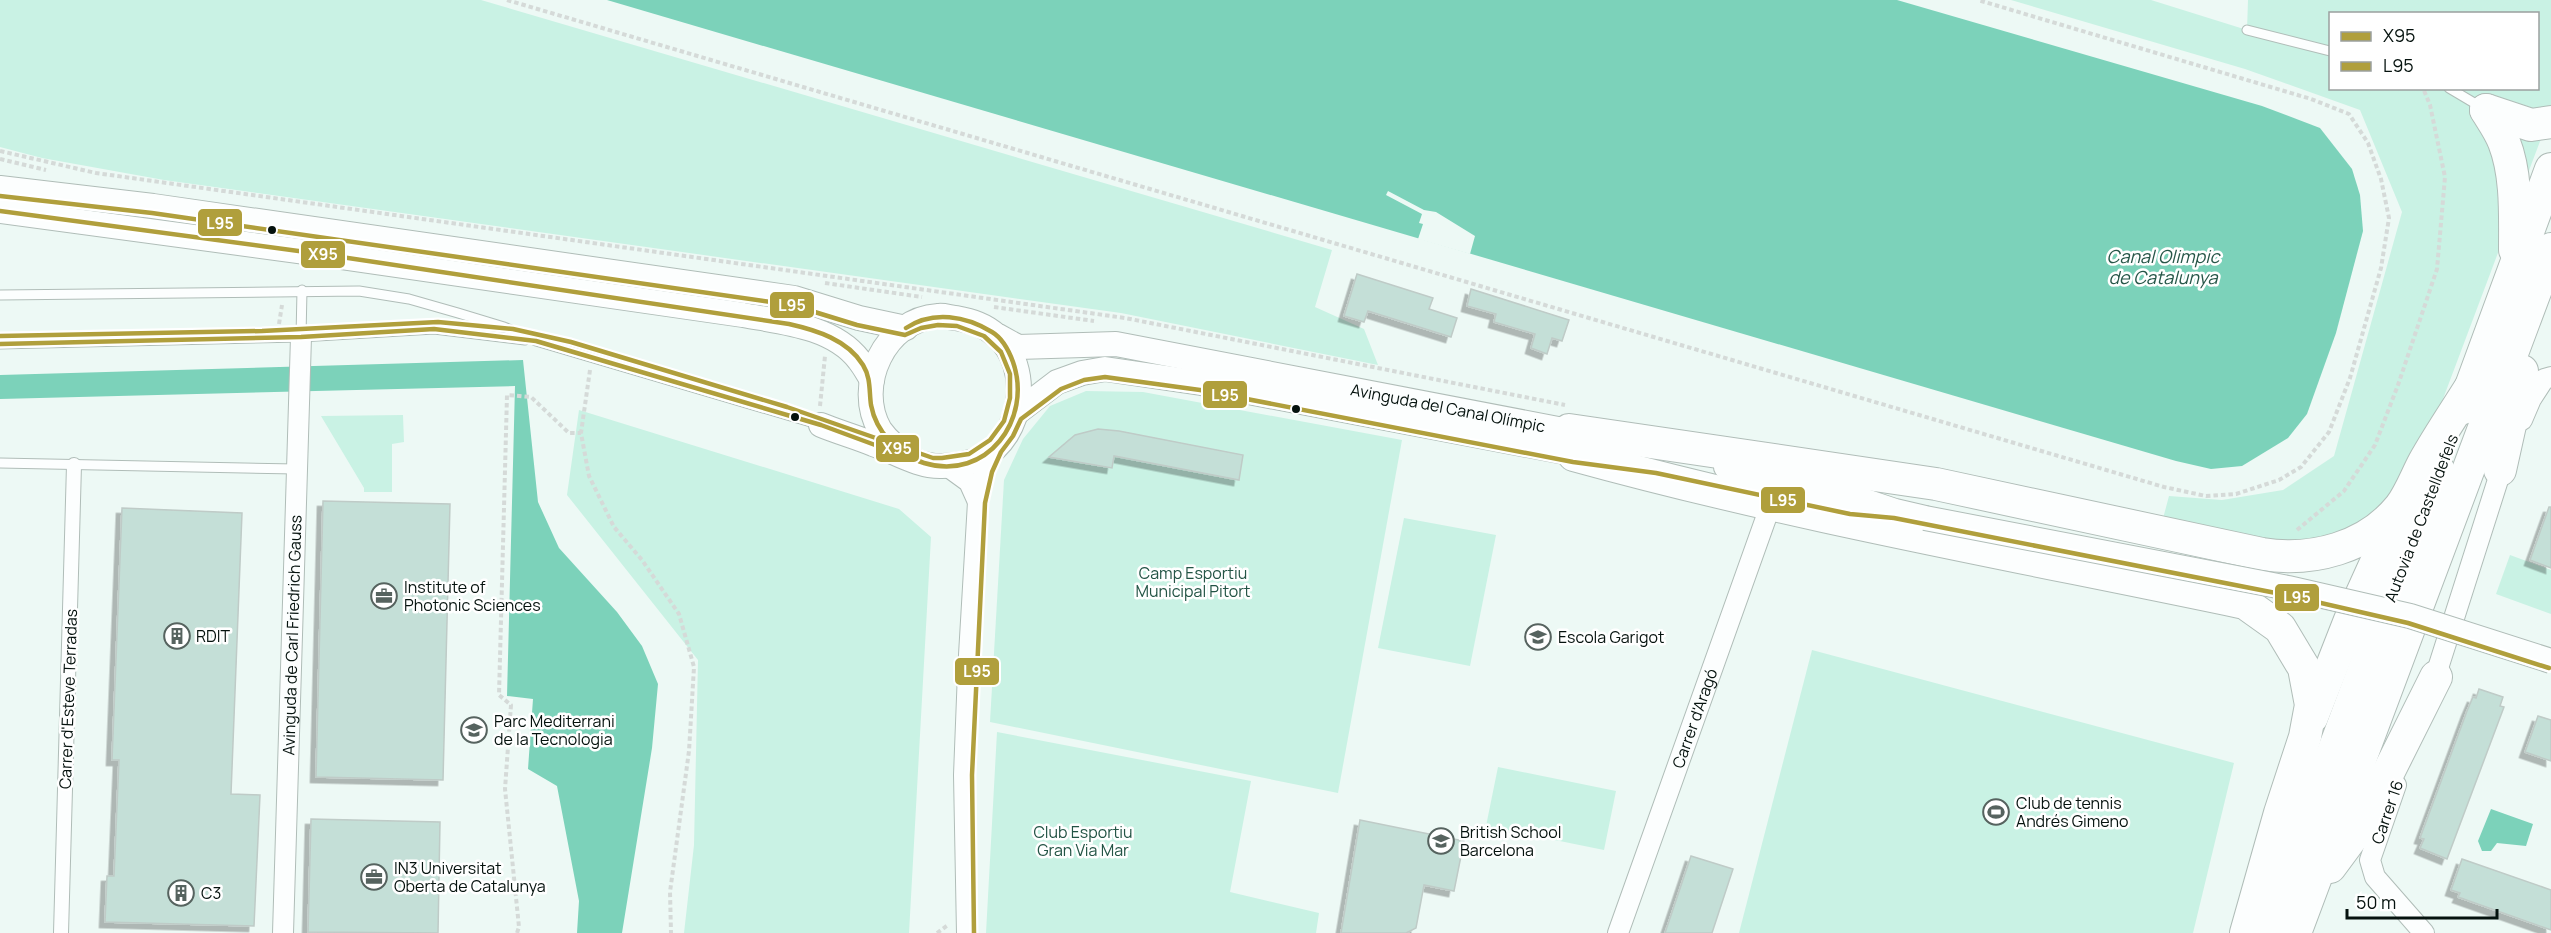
<svg xmlns="http://www.w3.org/2000/svg" width="2551" height="933" viewBox="0 0 2551 933" font-family="Manrope,sans-serif">
  <defs>
    <filter id="shadow"><feDropShadow dx="-5.5" dy="5.5" stdDeviation="0" flood-color="#0004"/></filter>
  </defs>
  <rect width="100%" height="100%" fill="#edf9f5"/>
  <g fill="#c9f2e4" fill-rule="evenodd">
    <polygon points="0,0 481,0 1332,250 1315,307 1364,329 1378,365 1121,313 164,180 42,158 0,147"/>
    <path d="M2011,0H2151L2247,30L2248,0H2551V112L2420,460L2389,513L2304,549L2161,526L2169,496L2222,500L2283,490L2334,456L2402,212L2360,110L2245,69ZM2330,14H2538V88H2330Z"/>
    <polygon points="1086,391 1143,392 1402,440 1338,793 990,722 1004,480 1023,439 1050,406"/>
    <polygon points="579,410 899,509 931,537 909,933 684,933 694,845 698,660 567,495"/>
    <polygon points="403,415 404,442 392,444 392,492 364,492 364,488 321,416"/>
    <polygon points="1404,518 1496,535 1470,666 1378,648"/>
    <polygon points="2510,555 2551,570 2551,614 2496,594"/>
    <polygon points="1812,650 2234,763 2193,933 1739,933"/>
    <polygon points="997,732 1251,781 1230,892 1319,913 1316,933 986,933"/>
    <polygon points="1498,767 1616,791 1604,850 1486,826"/>
  </g>
  <g fill="#7cd2ba">
    <polygon points="607,0 1897,0 2262,106 2320,128 2352,169 2360,195 2363,231 2336,333 2307,414 2288,438 2242,466 2211,469 2176,461"/>
    <polygon points="523,360 538,502 559,548 617,612 642,646 658,684 652,748 622,933 577,933 579,901 557,786 528,769 533,699 507,696 515,386 0,399 0,375"/>
    <polygon points="2491,809 2533,824 2526,846 2497,843 2491,851 2482,851 2478,841"/>
  </g>
  <polygon fill="#edf9f5" points="1388,191 1424,210 1436,212 1475,236 1470,254 1418,239 1423,224 1419,223 1422,214 1386,195"/>
  <g fill="#c4dfd7" stroke="#bfcbc7" stroke-width="1.5" filter="url(#shadow)">
    <polygon points="1357,274 1433,298 1429,309 1457,318 1451,337 1368,311 1364,322 1344,316"/>
    <polygon points="1471,289 1569,320 1562,341 1552,338 1547,354 1531,348 1535,334 1494,322 1496,314 1467,306"/>
    <polygon points="1098,429 1119,431 1243,455 1239,480 1114,456 1112,468 1049,457 1075,435"/>
    <polygon points="323,501 450,504 443,780 316,777"/>
    <polygon points="2549,507 2551,507 2551,568 2530,560"/>
    <polygon points="122,508 242,513 231,794 260,795 254,926 105,922 107,876 114,876 119,760 112,760"/>
    <polygon points="2479,689 2503,697 2500,706 2504,707 2447,859 2420,848 2424,839 2420,838 2467,711 2473,697 2476,698"/>
    <polygon points="2538,716 2551,720 2551,761 2525,752"/>
    <polygon points="311,819 440,822 438,933 308,932"/>
    <polygon points="1360,820 1464,841 1454,891 1424,885 1416,928 1406,933 1341,933"/>
    <polygon points="1691,856 1733,869 1712,933 1665,933"/>
    <polygon points="2462,859 2551,890 2551,930 2458,897 2460,893 2451,890"/>
  </g>
  <g fill="none" stroke-linecap="round" stroke-linejoin="round">
    <g stroke="#b0bdb8" stroke-width="11">
      <g id="service">
        <polyline points="2247,30 2330,51"/>
        <polyline points="2449,88 2481,107"/>
        <polyline points="0,295 359,291 409,299 458,313 504,327 536,341 821,425"/>
        <polyline points="301,337 302,290"/>
        <polyline points="0,344 301,337 434,329 525,340"/>
        <polyline points="0,463 296,469"/>
      </g>
    </g>
    <g stroke="#b0bdb8" stroke-width="16">
      <polyline id="pedestrian" points="61,933 74,465"/>
    </g>
    <g stroke="#b0bdb8" stroke-width="22">
      <g id="minor">
        <polyline points="2522,420 2531,399 2544,379 2551,377"/>
        <polyline points="947,466 969,482 978,502"/>
        <polyline points="2432,687 2504,461"/>
        <polyline points="2396,785 2370,860 2375,877 2424,933"/>
        <path id="s1" d="M283,933L301,337"/>
        <polyline points="967,933 964,775 968,672 978,502 985,470 994,448"/>
        <path id="s2" d="M1618,933L1771,504"/>
      </g>
    </g>
    <g stroke="#b0bdb8" stroke-width="26">
      <g id="tertiary">
        <polyline points="0,188 153,206 794,298 859,318 906,328"/>
        <path d="M0,211L328,255L743,315C781,322 833,326 859,360C864,366 868,374 872,380"/>
        <path id="s3" d="M998,336L1018,347L1116,344L1584,434"/>
        <polyline points="1015,414 1057,382 1082,373 1105,369 1201,383 1591,457"/>
        <path d="M821,425C838,432 856,437 873,444C894,451 918,467 942,466C956,466 969,464 981,458C1024,436 1032,367 997,336C985,325 972,321 956,318C951,318 944,315 938,316C885,319 854,386 880,430C889,443 901,451 914,460"/>
        <polyline points="1726,467 1853,497 1895,511 1925,518"/>
      </g>
    </g>
    <g stroke="#b0bdb8" stroke-width="34">
      <g id="trunk">
        <path d="M2486,110C2492,120 2500,131 2504,142C2517,175 2515,215 2515,250"/>
        <polyline points="2486,110 2531,125 2551,122"/>
        <polyline points="2463,408 2551,169"/>
        <path d="M1569,430L1936,484L2262,554C2312,562 2367,548 2400,507C2410,494 2416,477 2424,462C2438,437 2455,412 2470,388"/>
        <path d="M1574,455C1795,516 2021,556 2245,603L2280,628L2304,668L2311,705L2305,737L2280,813L2246,933"/>
        <polyline points="2500,470 2522,371"/>
        <polyline points="2312,717 2350,620 2398,514"/>
        <polyline points="2330,867 2364,821 2436,677"/>
        <polyline points="2265,933 2439,471"/>
        <polyline points="2295,933 2551,249"/>
      </g>
    </g>
    <g stroke="#d5dad8" stroke-width="4" stroke-dasharray="4.5 3" stroke-linecap="butt">
      <polyline points="507,0 2164,487 2206,496 2236,494 2279,480 2301,467 2329,432 2350,378 2381,268 2389,218 2381,179 2368,143 2349,114 2311,99 1978,0"/>
      <polyline points="0,151 96,173 1125,318 1565,405"/>
      <polyline points="0,159 46,170"/>
      <polyline points="825,283 922,297"/>
      <polyline points="994,307 1094,321"/>
      <polyline points="279,324 282,305"/>
      <polyline points="590,370 581,433 589,476 614,527 642,560 679,614 694,667 689,751 670,892 671,933"/>
      <polyline points="820,406 825,356"/>
      <polyline points="2297,530 2344,491 2375,445 2398,385 2437,269 2445,177 2430,105 2423,88"/>
      <polyline points="517,933 519,927 505,789 511,705 499,695 507,395 531,397 569,433 581,433"/>
      <polyline points="937,933 948,925"/>
    </g>
    <use href="#service" stroke="#fcfefe" stroke-width="9"/>
    <use href="#pedestrian" stroke="#fcfefe" stroke-width="14"/>
    <use href="#minor" stroke="#fcfefe" stroke-width="20"/>
    <use href="#tertiary" stroke="#fcfefe" stroke-width="24"/>
    <use href="#trunk" stroke="#fcfefe" stroke-width="32"/>
    <g stroke="#b0bdb8" stroke-width="26" stroke-linecap="butt">
      <polyline id="tertiary-bridge" points="1925,518 2288,588 2410,616 2551,661"/>
    </g>
    <use href="#tertiary-bridge" stroke="#fcfefe" stroke-width="24"/>
    <g stroke="#fff" stroke-width="9">
      <g id="bus-1">
        <path d="M0,211L328,255L789,324C816,330 848,340 863,365C871,378 869,391 871,405C876,432 898,455 924,463C987,482 1033,419 1013,362C1009,351 1002,338 992,332C966,316 933,310 906,328"/>
        <polyline points="0,344 301,337 434,329 536,341 821,425 921,462"/>
      </g>
    </g>
    <g stroke="#fff" stroke-width="9">
      <g id="bus-2">
        <polyline points="0,196 152,213 792,305 857,325 905,335 921,328 938,325 957,326 984,336 1001,352 1010,374 1010,398 1004,421 990,440 969,454 942,458 933,458 787,407 571,342 513,329 438,322 262,331 0,336"/>
        <polyline points="974,933 972,775 985,503 992,472 1001,452 1013,436 1021,419 1061,389 1084,380 1105,377 1200,390 1573,462 1656,473 1850,514 1894,518 2286,595 2408,623 2549,668"/>
      </g>
    </g>
    <use href="#bus-1" stroke="#b09f3c" stroke-width="4.5"/>
    <use href="#bus-2" stroke="#b09f3c" stroke-width="4.5"/>
  </g>
  <defs>
    <g id="office-ring" transform="scale(1.35)"><circle r="9.5" fill="#fff" stroke="#56635f" stroke-width="1.5"/><path d="M-6-3h4V-5.5h4V-3h4V5H-6ZM-1-4.5V-3h2v-1.5ZM-6 0V1H6V0Z" fill="#56635f"/></g>
    <g id="building-ring" transform="scale(1.35)"><circle r="9.5" fill="#fff" stroke="#56635f" stroke-width="1.5"/><path d="M-4-6H4V6H1V3H-1V6H-4ZM-2.5-4.3h1.7v1.8h-1.7ZM.8-4.3h1.7v1.8H.8ZM-2.5-1h1.7V.8h-1.7ZM.8-1h1.7V.8H.8Z" fill="#56635f"/></g>
    <g id="school-ring" transform="scale(1.35)"><circle r="9.5" fill="#fff" stroke="#56635f" stroke-width="1.5"/><path d="M0-5L7-2L0 1L-7-2ZM-4 1L0 2.5L4 1V4Q0 6-4 4Z" fill="#56635f"/></g>
    <g id="university-ring" transform="scale(1.35)"><circle r="9.5" fill="#fff" stroke="#56635f" stroke-width="1.5"/><path d="M0-5L7-2L0 1L-7-2ZM-4 1L0 2.5L4 1V4Q0 6-4 4Z" fill="#56635f"/></g>
    <g id="stadium-ring" transform="scale(1.35)"><circle r="9.5" fill="#fff" stroke="#56635f" stroke-width="1.5"/><path d="M0-5a6.5 5 0 1 0 0 10a6.5 5 0 1 0 0-10ZM-3.5-1.8h7v3.6h-7Z" fill="#56635f"/></g>
  </defs>
  <g fill-rule="evenodd">
    <use href="#office-ring" x="384" y="596"/>
    <use href="#building-ring" x="177" y="636"/>
    <use href="#school-ring" x="1538" y="637"/>
    <use href="#university-ring" x="474" y="730"/>
    <use href="#stadium-ring" x="1996" y="812"/>
    <use href="#school-ring" x="1441" y="841"/>
    <use href="#office-ring" x="374" y="877"/>
    <use href="#building-ring" x="181" y="893"/>
  </g>
  <g fill="#05120e" stroke="#fff" stroke-width="2">
    <circle cx="272" cy="230" r="5"/>
    <circle cx="1296" cy="409" r="5"/>
    <circle cx="795" cy="417" r="5"/>
  </g>
  <g text-anchor="middle" stroke-width="5" stroke-linejoin="round" paint-order="stroke">
    <g font-size="16" fill="#05120e" stroke="#fff">
      <text dy="6" stroke="none"><textPath href="#s3" startOffset="459">Avinguda del Canal Olímpic</textPath></text>
      <text transform="translate(2421 518) rotate(-69)" y="6">Autovia de Castelldefels</text>
      <text dy="6" stroke="none"><textPath href="#s1" startOffset="298">Avinguda de Carl Friedrich Gauss</textPath></text>
      <text transform="translate(68 699) rotate(-88)" y="6">Carrer d'Esteve Terradas</text>
      <text dy="6" stroke="none"><textPath href="#s2" startOffset="228">Carrer d'Aragó</textPath></text>
      <text transform="translate(2387 812) rotate(-71)" y="6">Carrer 16</text>
    </g>
    <g font-size="16" fill="#235445" stroke="#fff">
      <text x="1193" y="579">Camp Esportiu<tspan x="1193" dy="18">Municipal Pitort</tspan></text>
      <text x="1083" y="838">Club Esportiu<tspan x="1083" dy="18">Gran Via Mar</tspan></text>
    </g>
    <g font-size="16" fill="#05120e" stroke="#fff" text-anchor="start">
      <text x="404" y="593">Institute of<tspan x="404" dy="18">Photonic Sciences</tspan></text>
      <text x="196" y="642">RDIT</text>
      <text x="1558" y="643">Escola Garigot</text>
      <text x="494" y="727">Parc Mediterrani<tspan x="494" dy="18">de la Tecnologia</tspan></text>
      <text x="2016" y="809">Club de tennis<tspan x="2016" dy="18">Andrés Gimeno</tspan></text>
      <text x="1460" y="838">British School<tspan x="1460" dy="18">Barcelona</tspan></text>
      <text x="394" y="874">IN3 Universitat<tspan x="394" dy="18">Oberta de Catalunya</tspan></text>
      <text x="201" y="899">C3</text>
    </g>
    <g font-size="18" font-style="italic" fill="#265648" stroke="#fff">
      <text x="2163" y="263">Canal Olimpic<tspan x="2163" dy="21">de Catalunya</tspan></text>
    </g>
  </g>
  <g stroke="#fff" stroke-width="2">
    <rect x="197" y="208" width="46" height="29" rx="6" fill="#b09f3c"/>
    <rect x="300" y="240" width="46" height="29" rx="6" fill="#b09f3c"/>
    <rect x="769" y="291" width="46" height="28" rx="6" fill="#b09f3c"/>
    <rect x="1202" y="380" width="46" height="29" rx="6" fill="#b09f3c"/>
    <rect x="875" y="434" width="45" height="29" rx="6" fill="#b09f3c"/>
    <rect x="1760" y="486" width="46" height="28" rx="6" fill="#b09f3c"/>
    <rect x="2274" y="583" width="46" height="29" rx="6" fill="#b09f3c"/>
    <rect x="954" y="657" width="46" height="29" rx="6" fill="#b09f3c"/>
  </g>
  <g font-size="16" text-anchor="middle" font-weight="bold" fill="#fff">
    <text x="220" y="229">L95</text>
    <text x="323" y="260">X95</text>
    <text x="792" y="311">L95</text>
    <text x="1225" y="401">L95</text>
    <text x="897" y="454">X95</text>
    <text x="1783" y="506">L95</text>
    <text x="2297" y="603">L95</text>
    <text x="977" y="677">L95</text>
  </g>
  <rect x="2329" y="12" width="210" height="78" fill="#ffffff" stroke="#9ba09f" stroke-width="1.5"/>
  <rect x="2341" y="32" width="30" height="9" fill="#b09f3c" stroke="#9ba09f" stroke-width="1.5"/>
  <text x="2383" y="42" font-size="18" fill="#05120e">X95</text>
  <rect x="2341" y="62" width="30" height="9" fill="#b09f3c" stroke="#9ba09f" stroke-width="1.5"/>
  <text x="2383" y="72" font-size="18" fill="#05120e">L95</text>
  <path d="M2347 909v9h150v-9" fill="none" stroke="#05120e" stroke-width="3"/>
  <text x="2356" y="909" font-size="18" fill="#05120e" stroke="#ffffff" stroke-width="4.5" paint-order="stroke">50 m</text>
</svg>
